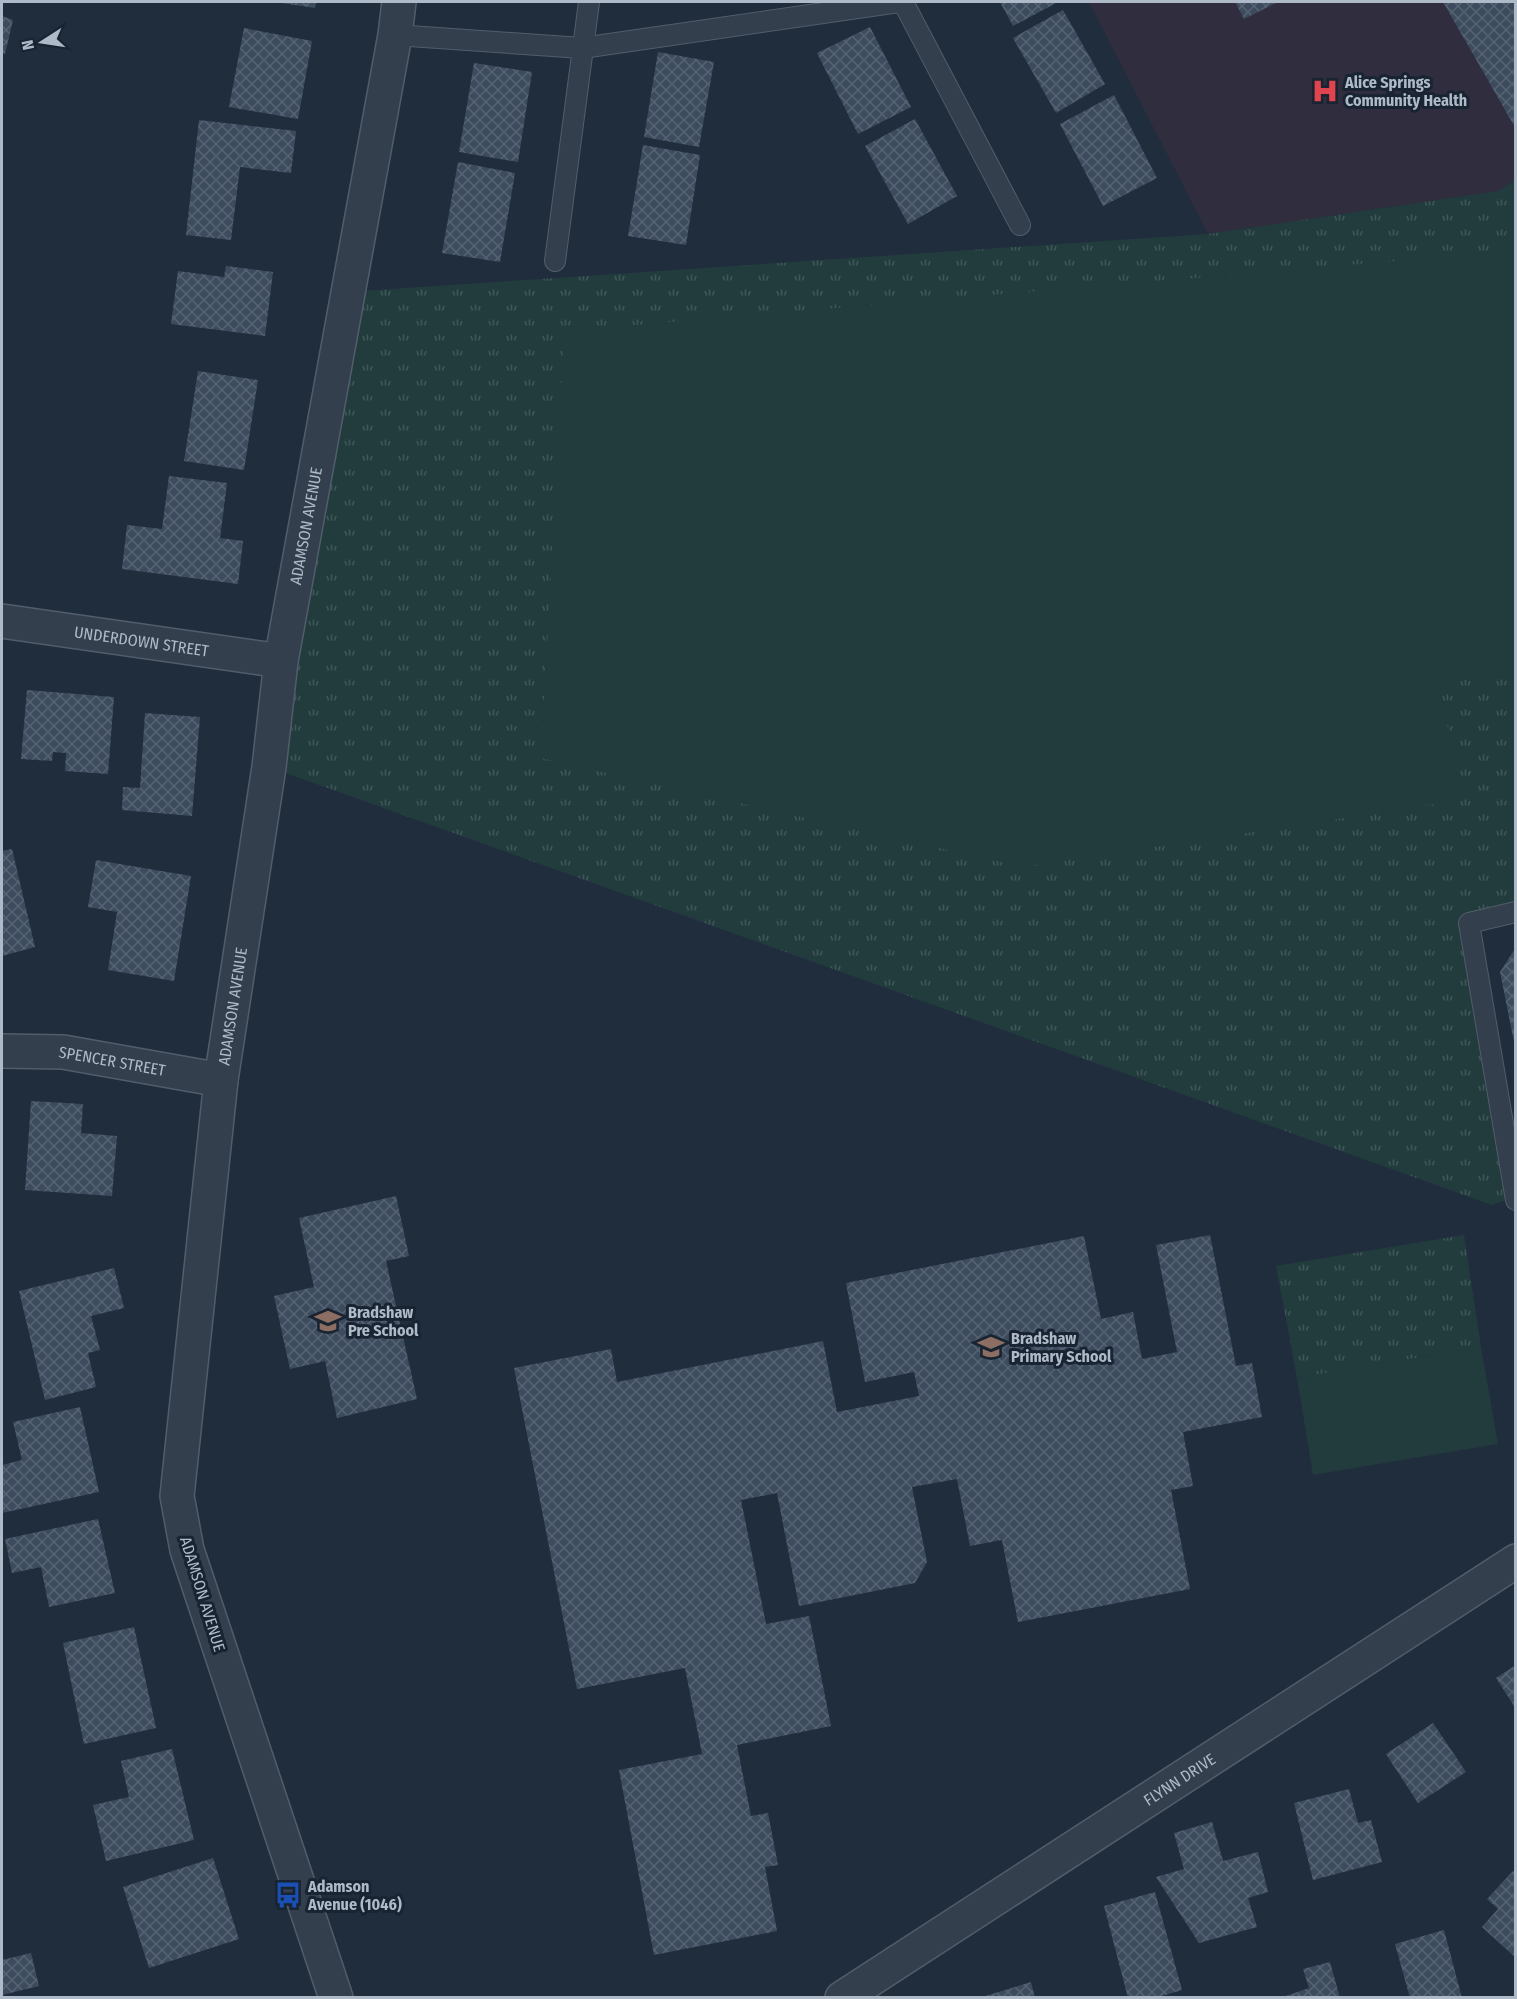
<svg xmlns="http://www.w3.org/2000/svg" width="1517" height="1999" viewBox="0 0 1517 1999" font-family="'Fira Sans Condensed',sans-serif">
  <defs>
    <pattern id="park-tufts" width="24" height="20" patternUnits="userSpaceOnUse" patternTransform="scale(1.5)"><rect width="24" height="20" fill="#223c3e"/><path d="M3 7l-1-3M5 7V3M7 7l1-3M15 17l-1-3M17 17v-4M19 17l1-3" fill="none" stroke="#405659"/></pattern>
    <pattern id="building-cross-hatch" width="8" height="8" patternUnits="userSpaceOnUse" patternTransform="scale(1.5)"><rect width="8" height="8" fill="#3c4b5d"/><path d="M0 0l8 8M0 8l8-8" fill="none" stroke="#566373"/></pattern>
  </defs>
  <rect width="100%" height="100%" fill="#202d3d"/>
  <polygon fill="#2f2d3e" points="1089,2 1515,2 1515,180 1498,191 1208,234"/>
  <g fill="url(#park-tufts)">
    <polygon points="1515,180 1515,912 1469,923 1515,1197 1492,1205 269,767 348,292 1208,234 1498,191"/>
    <polygon points="1464,1235 1481,1347 1297,1378 1276,1266"/>
  </g>
  <g fill="#223c3e">
    <polygon points="1515,251 1515,670 1440,684 1461,800 1023,867 541,758 564,331"/>
    <polygon points="1481,1347 1498,1444 1313,1475 1297,1378"/>
  </g>
  <g fill="url(#building-cross-hatch)">
    <polygon points="275,2 316,2 315,8"/>
    <polygon points="1000,2 1058,2 1013,26"/>
    <polygon points="1235,2 1278,2 1244,19"/>
    <polygon points="1443,2 1516,2 1516,129"/>
    <polygon points="1063,10 1105,84 1056,113 1013,38"/>
    <polygon points="2,16 13,20 5,54 2,53"/>
    <polygon points="870,27 911,107 858,134 817,53"/>
    <polygon points="244,28 312,41 298,119 229,107"/>
    <polygon points="658,52 714,62 699,147 644,137"/>
    <polygon points="474,63 532,72 518,162 459,152"/>
    <polygon points="1114,95 1157,178 1103,206 1060,124"/>
    <polygon points="915,119 957,196 908,224 865,146"/>
    <polygon points="199,120 296,131 291,173 240,167 231,240 186,235"/>
    <polygon points="643,145 700,155 686,245 628,236"/>
    <polygon points="458,162 515,173 500,262 442,253"/>
    <polygon points="226,266 273,272 265,336 171,324 178,271 224,277"/>
    <polygon points="198,371 258,380 244,470 184,461"/>
    <polygon points="169,476 227,483 220,538 243,541 238,584 122,569 127,525 162,529"/>
    <polygon points="27,690 114,697 108,774 65,771 66,753 53,752 52,761 21,759"/>
    <polygon points="145,713 200,717 192,816 122,810 123,787 140,788"/>
    <polygon points="12,849 35,947 2,956 2,851"/>
    <polygon points="96,860 191,876 174,981 108,970 117,912 88,907"/>
    <polygon points="1516,947 1516,1041 1514,1042 1500,972"/>
    <polygon points="31,1101 83,1104 81,1133 117,1136 112,1196 25,1190"/>
    <polygon points="396,1196 409,1256 386,1261 417,1399 337,1418 325,1361 290,1369 274,1296 314,1287 299,1218"/>
    <polygon points="1210,1235 1236,1366 1252,1363 1262,1417 1183,1432 1193,1486 1171,1490 1190,1589 1018,1622 1002,1540 970,1546 957,1479 912,1487 927,1562 915,1583 799,1606 777,1493 741,1500 766,1624 809,1616 831,1726 737,1745 751,1816 768,1813 778,1865 765,1867 777,1931 654,1955 619,1770 702,1754 685,1668 577,1689 514,1368 611,1349 617,1382 823,1341 837,1412 919,1396 914,1372 865,1382 846,1283 1084,1236 1101,1319 1133,1312 1142,1359 1177,1352 1156,1245"/>
    <polygon points="114,1268 124,1308 91,1316 100,1350 88,1353 96,1387 45,1400 19,1291"/>
    <polygon points="80,1407 99,1492 2,1513 2,1465 22,1460 13,1422"/>
    <polygon points="98,1519 115,1593 49,1607 41,1567 12,1573 5,1539"/>
    <polygon points="134,1627 156,1728 84,1744 63,1643"/>
    <polygon points="1516,1665 1516,1709 1496,1678"/>
    <polygon points="1433,1723 1466,1772 1418,1803 1386,1754"/>
    <polygon points="172,1749 194,1840 106,1861 93,1805 129,1797 121,1761"/>
    <polygon points="1349,1789 1358,1823 1371,1820 1382,1862 1313,1880 1294,1803"/>
    <polygon points="1212,1822 1223,1861 1258,1852 1268,1892 1248,1898 1257,1927 1199,1943 1156,1877 1184,1869 1174,1833"/>
    <polygon points="213,1858 239,1939 149,1968 123,1887"/>
    <polygon points="1513,1871 1516,1873 1516,1958 1482,1927 1498,1909 1487,1899"/>
    <polygon points="1155,1892 1182,1990 1155,1998 1128,1998 1104,1906"/>
    <polygon points="1444,1930 1462,1998 1410,1998 1395,1944"/>
    <polygon points="31,1953 39,1986 2,1995 2,1960"/>
    <polygon points="1330,1962 1340,1998 1280,1998 1309,1988 1303,1969"/>
    <polygon points="1031,1982 1035,1998 983,1998 982,1997"/>
  </g>
  <g fill="none" stroke-linecap="round" stroke-linejoin="round">
    <g stroke="#525d6b" stroke-width="22">
      <g id="service">
        <polyline points="903,2 1020,225"/>
        <polyline points="395,35 582,48 899,2"/>
        <polyline points="555,261 589,2"/>
        <polyline points="1516,912 1469,923 1516,1200"/>
      </g>
    </g>
    <g stroke="#525d6b" stroke-width="36">
      <g id="minor">
        <path id="s1" d="M2,621L281,661"/>
        <path id="s2" d="M2,1051L63,1052L221,1080"/>
        <path id="s3" d="M336,1998L187,1550L177,1496L221,1080L269,767L281,661L395,35L399,2"/>
        <path id="s4" d="M842,1998L1516,1561"/>
      </g>
    </g>
    <use href="#service" stroke="#343f4d" stroke-width="20"/>
    <use href="#minor" stroke="#343f4d" stroke-width="33"/>
  </g>
  <defs>
    <g id="hospital-bare" transform="scale(2.07)"><path d="M-5-5h3v3.5h4V-5h3V5h-3V1.5h-4V5h-3Z" fill="#e0444e" stroke="#192432" stroke-width="2.5" paint-order="stroke"/></g>
    <g id="school-bare" transform="scale(2.07)"><path d="M0-5L7-2L0 1L-7-2ZM-4 1L0 2.5L4 1V4Q0 6-4 4Z" fill="#8d6e63" stroke="#192432" stroke-width="2.5" paint-order="stroke"/></g>
    <g id="bus-bare" transform="scale(2.07)"><path d="M-5-6H5V4H4V6H2V4H-2V6H-4V4H-5ZM-3.5-4V0h7V-4ZM-3.5 1.2v1.5H-2V1.2ZM2 1.2v1.5H3.5V1.2Z" fill="#1a4fb4" stroke="#192432" stroke-width="2.5" paint-order="stroke"/></g>
  </defs>
  <g fill-rule="evenodd">
    <use href="#hospital-bare" x="1325" y="91"/>
    <use href="#school-bare" x="328" y="1321"/>
    <use href="#school-bare" x="991" y="1347"/>
    <use href="#bus-bare" x="288" y="1895"/>
  </g>
  <g text-anchor="middle" stroke-width="6" stroke-linejoin="round" paint-order="stroke">
    <g font-size="16" font-weight="bold" fill="#afbac9" stroke="#192432" text-anchor="start">
      <text x="1345" y="88">Alice Springs<tspan x="1345" dy="18">Community Health</tspan></text>
      <text x="348" y="1318">Bradshaw<tspan x="348" dy="18">Pre School</tspan></text>
      <text x="1011" y="1344">Bradshaw<tspan x="1011" dy="18">Primary School</tspan></text>
      <text x="308" y="1892">Adamson<tspan x="308" dy="18">Avenue (1046)</tspan></text>
    </g>
    <g font-size="16" fill="#afbac9" stroke="#192432">
      <text dy="6" stroke="none"><textPath href="#s3" startOffset="1506">ADAMSON AVENUE</textPath></text>
      <text dy="6" stroke="none"><textPath href="#s1" startOffset="141">UNDERDOWN STREET</textPath></text>
      <text dy="6" stroke="none"><textPath href="#s3" startOffset="1020">ADAMSON AVENUE</textPath></text>
      <text dy="6" stroke="none"><textPath href="#s2" startOffset="111">SPENCER STREET</textPath></text>
      <text transform="translate(203 1594) rotate(73)" y="6">ADAMSON AVENUE</text>
      <text dy="6" stroke="none"><textPath href="#s4" startOffset="402">FLYNN DRIVE</textPath></text>
    </g>
  </g>
  <rect width="1517" height="1999" fill="none" stroke="#afbac9" stroke-width="6"/>
  <g transform="translate(42 42) rotate(258)" stroke="#192432" stroke-width="4.5" paint-order="stroke">
  <path d="M0-4.5L10 22L0 15L-10 22Z" fill="#afbac9"/>
  <text y="-9" font-size="16" font-weight="bold" text-anchor="middle" fill="#afbac9">N</text>
  </g>
</svg>
